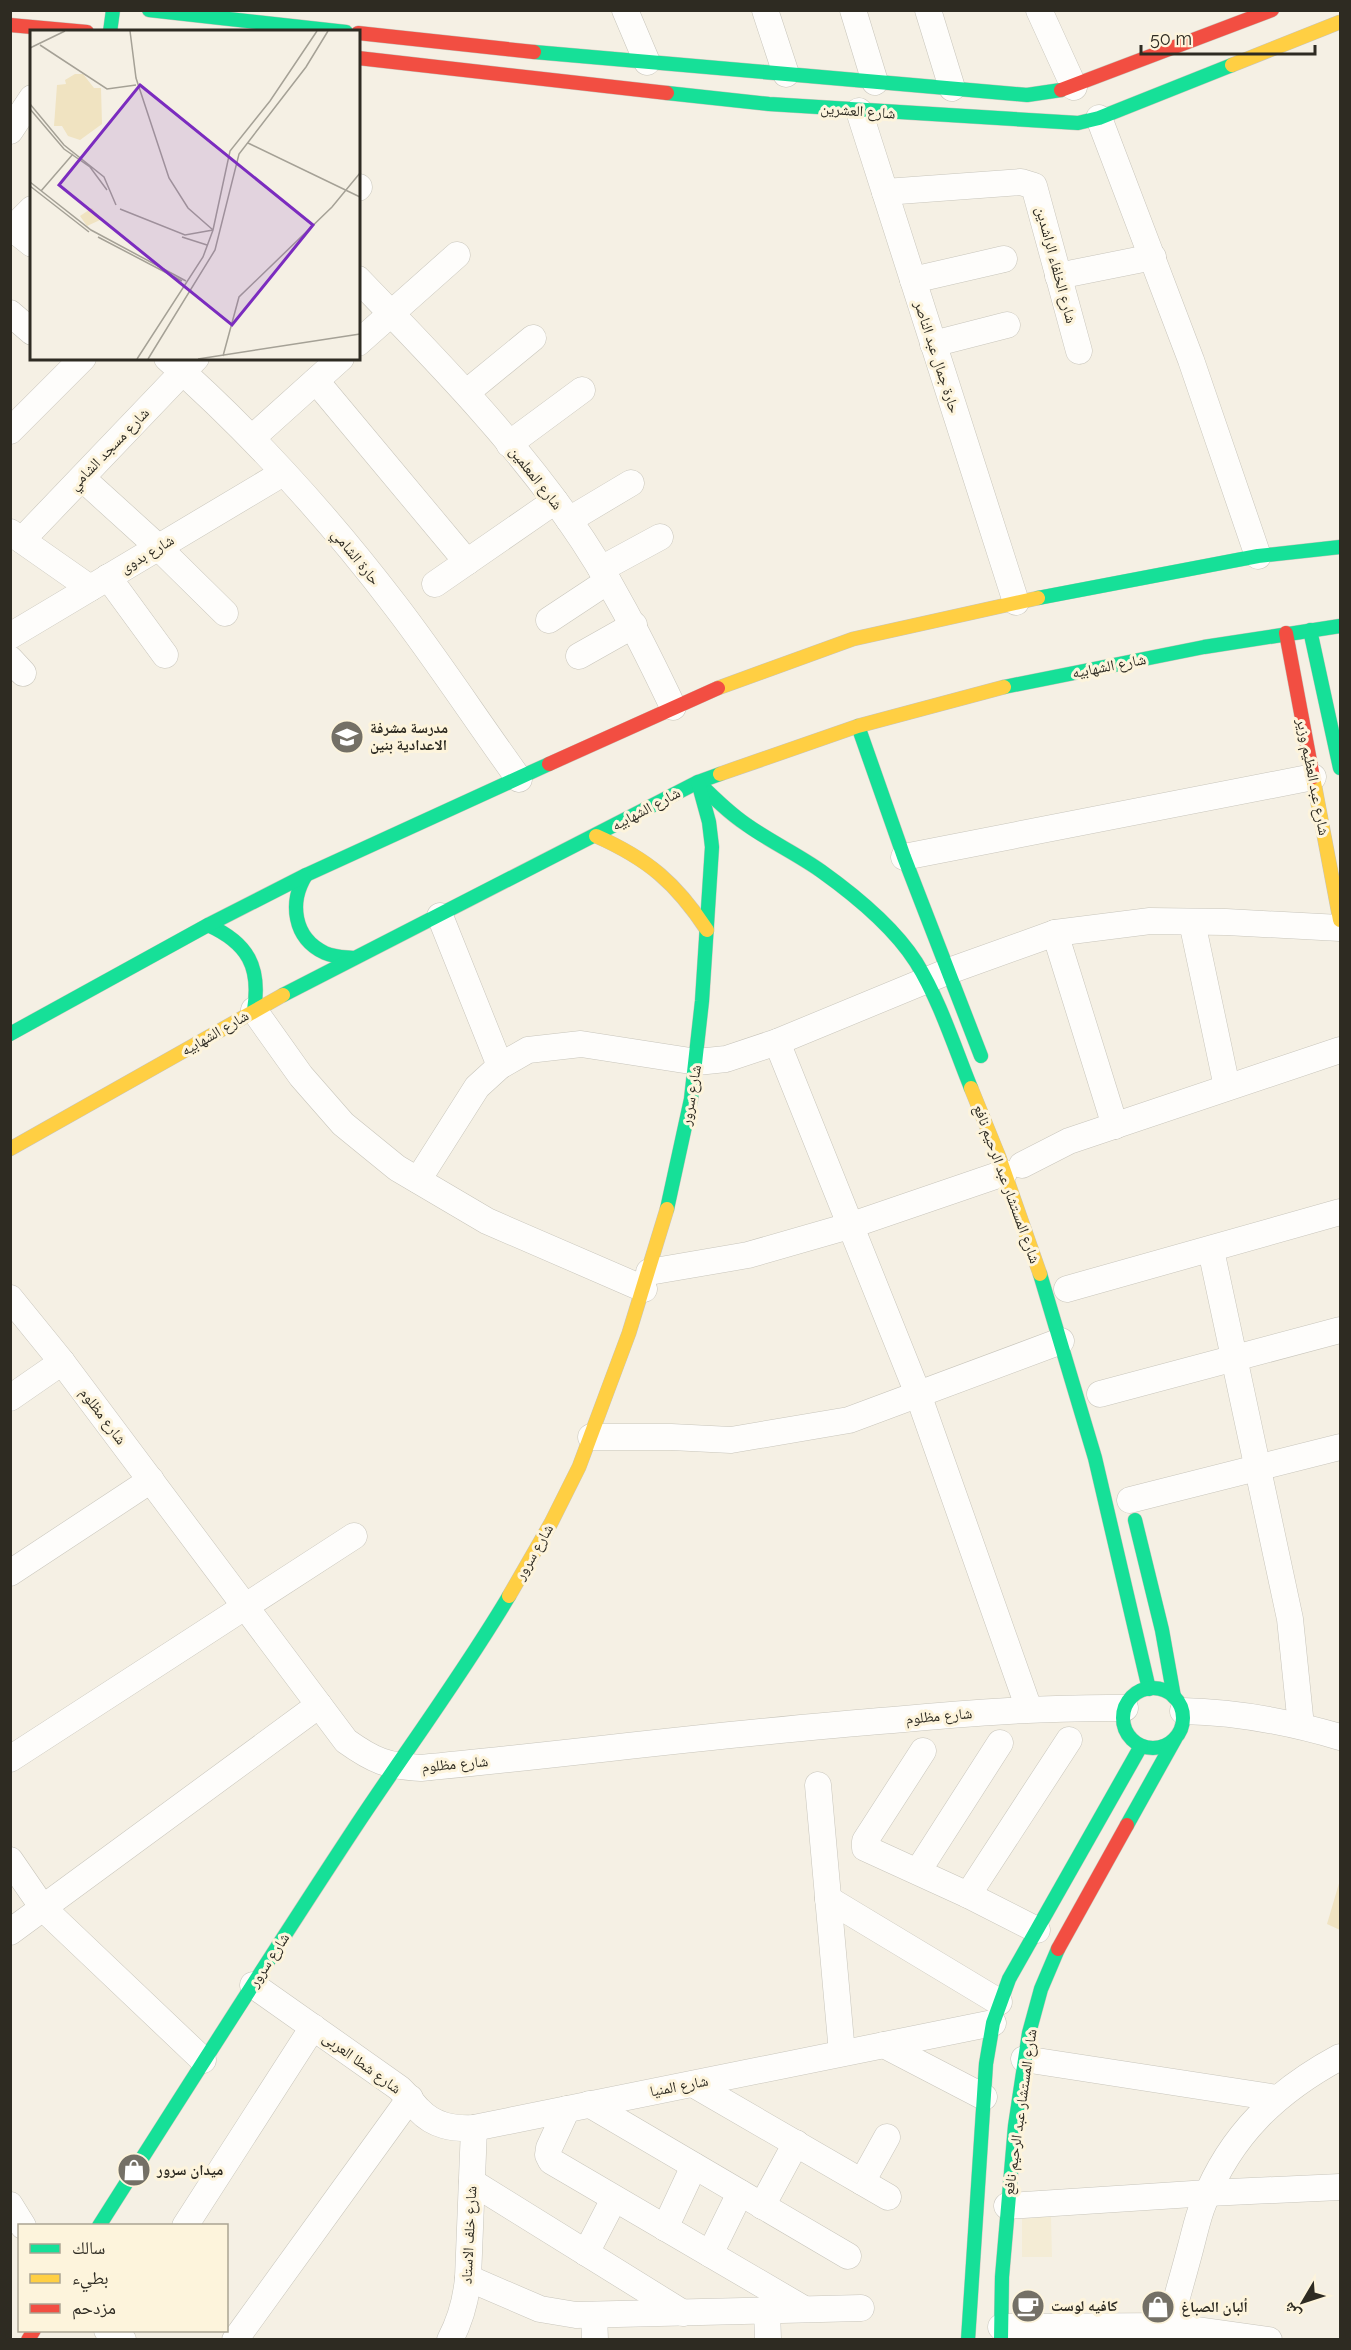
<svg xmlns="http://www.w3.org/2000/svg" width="1351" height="2350" viewBox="0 0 1351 2350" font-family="Raleway,'Noto Naskh Arabic',sans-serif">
  <rect width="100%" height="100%" fill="#f5f0e4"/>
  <polygon fill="#f4ecd5" points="1051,2216 1052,2257 1022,2257 1022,2219"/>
  <polygon fill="#f0e3c1" points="1340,1880 1340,1930 1327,1924"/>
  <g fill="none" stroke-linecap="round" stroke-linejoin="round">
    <g stroke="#c8c5bb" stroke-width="27">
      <g id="street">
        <polyline points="625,10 647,62"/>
        <polyline points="765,10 786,74"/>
        <polyline points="853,10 875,82"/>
        <polyline points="928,10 952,88"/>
        <polyline points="1039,10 1074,87"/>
        <polyline points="859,111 1016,602"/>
        <polyline points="1099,118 1191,360 1258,556"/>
        <polyline points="10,131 32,98"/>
        <polyline points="358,188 359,187"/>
        <polyline points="885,192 1021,182 1034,186 1079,351"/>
        <polyline points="13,229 32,244"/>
        <polyline points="10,231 32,209"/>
        <polyline points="1058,276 1153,257"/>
        <path d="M358,279C432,356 507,432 569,520C610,578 642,642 673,707"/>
        <polyline points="913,280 1004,259"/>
        <polyline points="10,313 32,332"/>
        <polyline points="358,343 457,255"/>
        <polyline points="933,344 1007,325"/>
        <path d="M167,358C251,432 327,516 395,605C438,661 477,721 519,779"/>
        <polyline points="316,381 467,562"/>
        <polyline points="467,392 533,338"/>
        <polyline points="10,431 83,358"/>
        <polyline points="252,438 341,358"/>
        <polyline points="509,444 582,390"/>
        <polyline points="82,478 158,547 225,613"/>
        <polyline points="569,520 631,483"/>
        <polyline points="10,532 90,588"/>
        <polyline points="22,540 196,358"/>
        <polyline points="601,569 660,537"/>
        <polyline points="108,577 165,655"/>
        <polyline points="435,584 555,501"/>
        <polyline points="549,620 608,581"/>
        <polyline points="10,636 283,473"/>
        <polyline points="579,656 634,625"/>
        <polyline points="10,659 23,673"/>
        <polyline points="904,857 1313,777"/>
        <polyline points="440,916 500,1066"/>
        <polyline points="1192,922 1227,1087"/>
        <polyline points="1055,933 1115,1126"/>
        <polyline points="254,1010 301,1076 343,1124 397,1168 487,1221 644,1289"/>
        <polyline points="777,1042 918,1394 1029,1709"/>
        <polyline points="1022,1165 1069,1141 1340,1050"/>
        <polyline points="418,1180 477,1087 500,1066 528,1050 581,1044 697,1062 726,1059 777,1042 949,971 1055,933 1150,921 1226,922 1340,928"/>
        <polyline points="1211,1250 1290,1619 1301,1726"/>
        <polyline points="649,1272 748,1255 849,1226 1004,1173"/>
        <polyline points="1067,1289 1340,1212"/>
        <path d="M10,1298L62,1362L346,1741C374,1761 387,1766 421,1768C578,1753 735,1732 893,1720C970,1713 1047,1707 1125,1708"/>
        <polyline points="1100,1394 1340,1330"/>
        <polyline points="10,1398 62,1362"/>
        <polyline points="591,1437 671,1437 731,1440 849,1420 1061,1341"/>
        <polyline points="1130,1500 1340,1447"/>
        <polyline points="10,1573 151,1480"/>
        <path d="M1183,1711C1236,1712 1289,1722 1340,1737"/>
        <polyline points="923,1751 865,1841 865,1848 968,1895 1037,1930"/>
        <polyline points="10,1759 354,1536"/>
        <polyline points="818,1785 842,2053"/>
        <polyline points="10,1860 43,1908 203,2060"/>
        <polyline points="918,1871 1000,1743"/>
        <polyline points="968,1895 1069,1740"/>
        <polyline points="828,1899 999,2002"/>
        <polyline points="10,1932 319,1705"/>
        <path d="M253,1985L399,2088C407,2095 412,2103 419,2110C434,2126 453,2129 474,2128L993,2023"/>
        <polyline points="884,2045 984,2097"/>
        <polyline points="1024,2059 1277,2098"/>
        <polyline points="693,2084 888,2197"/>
        <polyline points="589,2104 848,2256"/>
        <polyline points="567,2109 549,2148 548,2155 551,2161 804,2309"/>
        <polyline points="472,2182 683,2313"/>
        <polyline points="862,2182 887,2137"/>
        <polyline points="10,2205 23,2226"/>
        <polyline points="762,2206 796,2143"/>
        <polyline points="1007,2206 1208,2193 1340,2187"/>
        <polyline points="185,2226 313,2027"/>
        <polyline points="665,2228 694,2166"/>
        <polyline points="586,2253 614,2199"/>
        <polyline points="710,2254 740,2193"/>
        <polyline points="468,2278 540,2309 576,2315 861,2308"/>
        <polyline points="767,2310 768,2340"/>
        <polyline points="594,2315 595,2340"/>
        <path d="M1169,2326C1176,2300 1184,2273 1191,2246C1195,2231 1198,2216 1204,2202C1231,2134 1277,2091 1340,2057"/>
        <polyline points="1001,2327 1169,2326 1269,2340"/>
        <polyline points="107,2330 123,2340"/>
        <polyline points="235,2340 410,2098"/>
        <path d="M450,2340C461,2319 466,2300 468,2278L474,2128"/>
      </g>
    </g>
    <g stroke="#c8c5bb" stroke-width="15">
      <g id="fast">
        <polyline points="149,10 346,32"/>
        <polyline points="110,32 113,10"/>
        <polyline points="534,52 1027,95 1061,90"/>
        <polyline points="667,93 769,104 1078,123 1099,118 1232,65"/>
        <polyline points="1038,598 1258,556 1340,547"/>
        <polyline points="1310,630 1340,768"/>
        <polyline points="1004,687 1204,647 1340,626"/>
        <polyline points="858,726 904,857 981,1056"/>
        <path d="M699,783C714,798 729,813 747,825C771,842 797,854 821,871C856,896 893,926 916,962C940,1001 954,1046 971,1088"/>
        <path d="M306,875C289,902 293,938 325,953C334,957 343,957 353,958"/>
        <path d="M208,925C248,943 261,967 254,1010"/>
        <polyline points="283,995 698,782 720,774"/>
        <polyline points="10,1034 208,925 306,875 549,764"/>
        <polyline points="667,1209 691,1099 702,1001 712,847 709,822 698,782"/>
        <polyline points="1040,1274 1095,1458 1149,1689"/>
        <polyline points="1135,1520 1162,1630 1174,1697"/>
        <circle cx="1153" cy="1718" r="30"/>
        <polyline points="1127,1825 1175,1739"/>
        <path d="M99,2226C184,2092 269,1958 356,1826C407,1749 462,1675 509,1596"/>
        <polyline points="968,2340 986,2064 993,2023 1009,1979 1141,1746"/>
        <polyline points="1001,2340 1002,2277 1015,2126 1029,2033 1041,1989 1058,1949"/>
      </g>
    </g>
    <g stroke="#c8c5bb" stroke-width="15">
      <g id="slow">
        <polyline points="1232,65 1340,22"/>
        <polyline points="718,688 853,639 1038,598"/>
        <polyline points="720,774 858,726 1004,687"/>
        <polyline points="1313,777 1340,920"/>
        <path d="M596,836C648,859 676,883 707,930"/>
        <polyline points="971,1088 999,1157 1040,1274"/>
        <polyline points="10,1149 283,995"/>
        <polyline points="509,1596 551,1523 579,1467 629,1333 667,1209"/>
      </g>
    </g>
    <g stroke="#c8c5bb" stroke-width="15">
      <g id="jam">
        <polyline points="10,25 87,32"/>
        <polyline points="358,33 534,52"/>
        <polyline points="358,58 667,93"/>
        <polyline points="1061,90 1272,10"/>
        <polyline points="1286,633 1313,777"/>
        <polyline points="549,764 718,688"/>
        <polyline points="1058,1949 1127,1825"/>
        <polyline points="28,2340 34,2330"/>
      </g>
    </g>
    <use href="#street" stroke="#fefdfb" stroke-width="26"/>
    <use href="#fast" stroke="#16e098" stroke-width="14"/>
    <use href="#slow" stroke="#ffcf43" stroke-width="14"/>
    <use href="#jam" stroke="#f24e42" stroke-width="14"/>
  </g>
  <defs>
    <g id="school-disc" transform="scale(1.725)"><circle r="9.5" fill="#747066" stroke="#fdf4dc"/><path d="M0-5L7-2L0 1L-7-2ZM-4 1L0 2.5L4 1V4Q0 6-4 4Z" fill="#fff"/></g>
    <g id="shop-disc" transform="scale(1.725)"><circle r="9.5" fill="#747066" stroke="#fdf4dc"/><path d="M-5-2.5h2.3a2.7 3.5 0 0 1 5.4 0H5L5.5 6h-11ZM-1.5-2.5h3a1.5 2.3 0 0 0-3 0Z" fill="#fff"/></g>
    <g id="cafe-disc" transform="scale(1.725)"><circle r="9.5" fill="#747066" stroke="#fdf4dc"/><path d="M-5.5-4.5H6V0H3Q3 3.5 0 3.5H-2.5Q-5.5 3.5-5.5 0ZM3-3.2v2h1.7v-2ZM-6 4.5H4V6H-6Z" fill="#fff"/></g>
  </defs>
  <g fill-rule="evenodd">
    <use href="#school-disc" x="347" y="737"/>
    <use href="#shop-disc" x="134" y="2170"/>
    <use href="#cafe-disc" x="1028" y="2306"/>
    <use href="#shop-disc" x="1158" y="2307"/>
  </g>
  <g text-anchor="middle" stroke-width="6" stroke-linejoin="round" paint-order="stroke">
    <g font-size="15" fill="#2e2b22" stroke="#fdf4dc">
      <text transform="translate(858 111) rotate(4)" y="5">شارع العشرين</text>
      <text transform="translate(1056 265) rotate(75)" y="5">شارع الخلفاء الراشدين</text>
      <text transform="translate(937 357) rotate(72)" y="5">حارة جمال عبد الناصر</text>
      <text transform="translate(109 449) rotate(-46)" y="5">شارع مسجد الشامي</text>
      <text transform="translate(536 478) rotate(52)" y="5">شارع المعلمين</text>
      <text transform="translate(147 554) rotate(-31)" y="5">شارع بدوى</text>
      <text transform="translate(356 557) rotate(51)" y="5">حارة الشامي</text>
      <text transform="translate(1109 666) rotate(-11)" y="5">شارع الشهابيه</text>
      <text transform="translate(1313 777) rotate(79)" y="5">شارع عبد العظيم وزير</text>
      <text transform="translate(646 809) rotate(-28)" y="5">شارع الشهابيه</text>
      <text transform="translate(215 1033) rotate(-30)" y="5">شارع الشهابيه</text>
      <text transform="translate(691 1095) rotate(-80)" y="5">شارع سرور</text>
      <text transform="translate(1007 1184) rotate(70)" y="5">شارع المستشار عبد الرحيم نافع</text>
      <text transform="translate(103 1416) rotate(53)" y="5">شارع مظلوم</text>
      <text transform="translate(534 1552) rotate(-60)" y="5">شارع سرور</text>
      <text transform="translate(939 1716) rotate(-5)" y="5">شارع مظلوم</text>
      <text transform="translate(455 1764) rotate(-5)" y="5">شارع مظلوم</text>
      <text transform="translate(269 1960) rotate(-57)" y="5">شارع سرور</text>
      <text transform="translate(362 2063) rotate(36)" y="5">شارع شطا العربى</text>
      <text transform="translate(679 2086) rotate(-11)" y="5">شارع المنيا</text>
      <text transform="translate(1020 2112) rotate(-82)" y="5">شارع المستشار عبد الرحيم نافع</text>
      <text transform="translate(469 2235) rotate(-87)" y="5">شارع خلف الاستاد</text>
    </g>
    <g font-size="15" font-weight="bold" fill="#2e2b22" stroke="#fdf4dc" text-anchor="start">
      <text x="370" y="733">مدرسة مشرفة<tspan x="370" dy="17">الاعدادية بنين</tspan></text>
      <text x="157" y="2175">ميدان سرور</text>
      <text x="1051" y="2311">كافيه لوست</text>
      <text x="1181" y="2312">ألبان الصباغ</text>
    </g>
  </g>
  <g transform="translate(30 30)">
    <rect width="330" height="330" fill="#f5f0e4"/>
    <path d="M45,44H53L64,58H71L72,94L50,110L38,106L32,96H24L27,55L36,54L35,50ZM62,178L70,190L57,196L50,186Z" fill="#f0e3c1"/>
    <path fill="none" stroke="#a5a196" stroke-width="1.5" d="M100,1L106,48L139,148L158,178L183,200M10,15L77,59L106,55M0,18L35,1M0,74L34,115L74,147L86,175M0,79L34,119L60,137L77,160M218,113L330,167M0,152L61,200L156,251M0,156L59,202M11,161L43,124M90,179L155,205L183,200M68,207L152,251M152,207L177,215M193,326L209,267L302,177L330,143M107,329L173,227L183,200L200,121L240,71L287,1M118,329L185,220L209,124L276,37L298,1M168,329L330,304"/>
    <path fill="#7b2cbf" fill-opacity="0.15" stroke="#7b2cbf" stroke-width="3" d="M110,55L283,195L202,295L29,155Z"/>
    <rect width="330" height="330" fill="none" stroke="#2e2b22" stroke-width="3"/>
  </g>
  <rect width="1351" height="2350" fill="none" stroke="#2e2b22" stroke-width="24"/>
  <rect x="18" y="2224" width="210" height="108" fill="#fdf4dc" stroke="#aaa492" stroke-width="1.5"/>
  <rect x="30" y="2244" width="30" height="9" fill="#16e098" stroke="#aaa492" stroke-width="1.5"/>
  <text x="72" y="2254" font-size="18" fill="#2e2b22">سالك</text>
  <rect x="30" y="2274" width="30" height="9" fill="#ffcf43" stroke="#aaa492" stroke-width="1.5"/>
  <text x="72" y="2284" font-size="18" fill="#2e2b22">بطيء</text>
  <rect x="30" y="2304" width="30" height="9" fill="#f24e42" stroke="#aaa492" stroke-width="1.5"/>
  <text x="72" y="2314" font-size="18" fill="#2e2b22">مزدحم</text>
  <g transform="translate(1303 2302) rotate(231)" stroke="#fdf4dc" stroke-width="4.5" paint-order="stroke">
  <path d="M0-4.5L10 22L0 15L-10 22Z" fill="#2e2b22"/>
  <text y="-9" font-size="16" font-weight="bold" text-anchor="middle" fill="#2e2b22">ش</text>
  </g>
  <path d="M1141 45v9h174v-9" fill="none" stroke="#2e2b22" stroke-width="3"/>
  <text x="1150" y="45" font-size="18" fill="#2e2b22" stroke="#fdf4dc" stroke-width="4.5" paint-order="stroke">50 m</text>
</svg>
